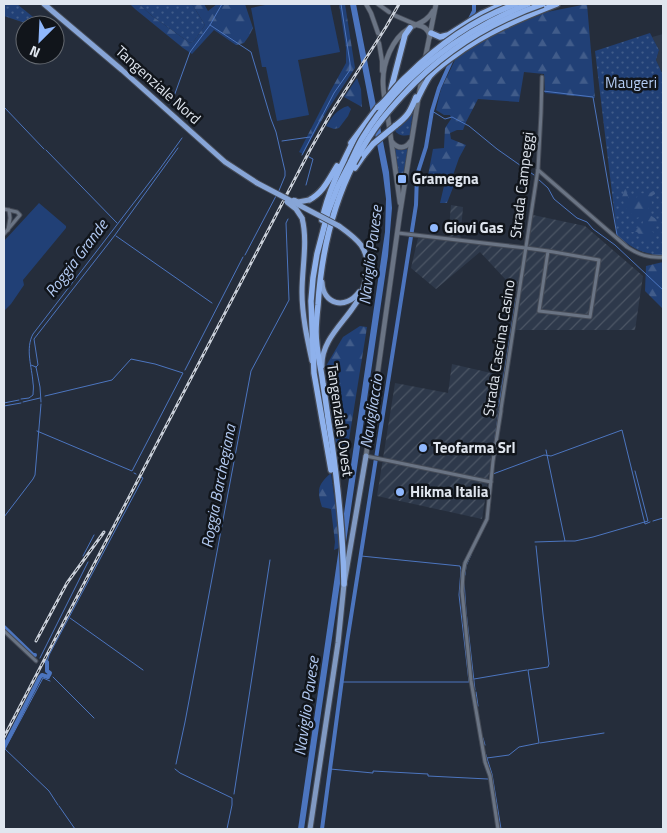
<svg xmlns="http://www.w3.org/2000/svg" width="667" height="833" viewBox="0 0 667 833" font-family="'Titillium Web',sans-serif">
  <defs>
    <pattern id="industrial-furrows" width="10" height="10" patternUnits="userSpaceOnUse" patternTransform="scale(1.25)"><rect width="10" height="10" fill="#2e394b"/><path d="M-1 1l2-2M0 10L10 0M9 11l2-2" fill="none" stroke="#4c5665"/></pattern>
    <pattern id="grass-dots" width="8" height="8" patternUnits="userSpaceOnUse" patternTransform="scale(1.25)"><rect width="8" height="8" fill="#214076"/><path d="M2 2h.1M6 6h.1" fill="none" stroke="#415c8a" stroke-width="1.8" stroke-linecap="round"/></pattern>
    <pattern id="forest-firs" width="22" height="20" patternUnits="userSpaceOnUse" patternTransform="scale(1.25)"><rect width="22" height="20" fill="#214076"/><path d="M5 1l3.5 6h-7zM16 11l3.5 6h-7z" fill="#415c8a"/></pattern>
  </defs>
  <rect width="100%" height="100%" fill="#252d3b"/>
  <polygon fill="#2e394b" points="663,34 663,75 656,60 659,50 652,37"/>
  <g fill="url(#industrial-furrows)">
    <polygon points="451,205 463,207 460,242 528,250 533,215 585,226 643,276 635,330 516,330 521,296 480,252 436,289 411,268 418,238 448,240"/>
    <polygon points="452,364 504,376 482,519 377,496 395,383 448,393"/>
  </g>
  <g fill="url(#grass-dots)">
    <polygon points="4,4 17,4 43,25 31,25 4,16"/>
    <polygon points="139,4 192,4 205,25 194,41 190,43 152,16"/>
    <path d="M650,33L659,50L656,60L663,75V255C642,254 633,249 617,235L595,51Z"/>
    <path d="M413,111L410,135C403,136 398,136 394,129Z"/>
    <polygon points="395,149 400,150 408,149 404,172 402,175 397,173"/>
  </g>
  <g fill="url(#forest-firs)">
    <polygon points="130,4 139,4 152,16 190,43 194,41 205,25 192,4 204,4 208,11 217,4 245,4 253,28 249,36 244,43 236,45 214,30 192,54 183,48 135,9"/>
    <polygon points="339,4 345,4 355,68 327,111 303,154 299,152 331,90 346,63 346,48"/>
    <polygon points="587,4 595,98 545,93 544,74 524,72 519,102 478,99 466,122 463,130 457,130 450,133 451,139 466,145 459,158 452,178 454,185 447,203 440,203 444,186 427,181 433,149 444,148 445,128 451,119 450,115 444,115 436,110 441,89 455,60 476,44 505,29 547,12"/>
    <polygon points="357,78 361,89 362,107 344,97"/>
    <path d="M348,106L351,109L348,116L339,128L334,129L326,126C332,117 337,109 348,106Z"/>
    <path d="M629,188L630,190L627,193L629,199L636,198L640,193L647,194L654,191L655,192V194C651,196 650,198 652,203L648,209L650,215L659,221L657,223L653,224L650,229L656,235L648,241L643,239L637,232H631L630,229L641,227L643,222V219L640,217L632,219V214L625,207L622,197L625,189Z"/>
    <polygon points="663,262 663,309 645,291 646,266"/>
    <polygon points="360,326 367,327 348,446 335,446 326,366 343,337"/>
    <path d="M331,473L341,547L334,550L335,542L331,509L322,507C317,491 317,485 331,473Z"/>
  </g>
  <g fill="#214076">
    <polygon points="270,4 330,4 340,52 298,60 309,115 277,121 266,67 262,67 251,8"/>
    <polygon points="39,203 66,226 66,228 23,280 24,285 11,304 4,311 4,241"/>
  </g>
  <polygon fill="#4c75bf" points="350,4 356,4 389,172 392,208 388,256 304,829 298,829 385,232 386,199 383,175"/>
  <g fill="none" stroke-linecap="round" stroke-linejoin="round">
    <g stroke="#4c75bf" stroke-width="1">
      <polyline points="210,25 251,52 271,119 276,132 285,171 285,176 278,193"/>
      <polyline points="543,91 593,97 617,235 630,247"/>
      <polyline points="4,107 44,149"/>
      <polyline points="432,111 445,119 452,117 469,126 497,149 534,175"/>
      <polyline points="195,124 198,119 173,99 190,52 210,25 222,4"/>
      <polyline points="282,141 310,137"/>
      <polyline points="46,150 117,223"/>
      <polyline points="302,155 334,93 350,70 350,63 341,4"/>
      <polyline points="538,179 548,188 554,199 577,218 587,222 593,229 615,245 663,290"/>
      <polyline points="306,185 313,159 309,157"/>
      <polyline points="116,236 212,303"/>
      <polyline points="245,255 276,196"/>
      <polyline points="652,255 663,255"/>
      <polyline points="31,365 36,367 40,387 41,402"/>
      <polyline points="36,367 38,365 34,339 115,235 178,148"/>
      <polyline points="185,370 243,257"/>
      <path d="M21,399L29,398L33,395C33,391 34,387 33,383C32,367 25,349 33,334L159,170L182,138"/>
      <polyline points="23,402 40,398"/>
      <polyline points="4,403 19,400"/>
      <polyline points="4,406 21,403"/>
      <polyline points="499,406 516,298"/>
      <polyline points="37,431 132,471 183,373 155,364 131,359 112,380 45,396"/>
      <polyline points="494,444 499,411"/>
      <polyline points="134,473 136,474"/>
      <polyline points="490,474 491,468"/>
      <polyline points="493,474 544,455 551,456 622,430 645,524 650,522"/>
      <polyline points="4,517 33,479 35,475 41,404"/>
      <polyline points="653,521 663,518"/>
      <polyline points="565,541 575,541 593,537 648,521 635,471"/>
      <polyline points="535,542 565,541 546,450"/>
      <polyline points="83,556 94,535"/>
      <polyline points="465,575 466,566 471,555"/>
      <polyline points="464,581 466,611 475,690"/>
      <polyline points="70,618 143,670"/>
      <polyline points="40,658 88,562"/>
      <polyline points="47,662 49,655 143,478 141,477"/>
      <polyline points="53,677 94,718"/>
      <polyline points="474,679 527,670"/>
      <polyline points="50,681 43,678 5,749 49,791 58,805"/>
      <polyline points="342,682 469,682 459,595 461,570 460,566 361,556"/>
      <polyline points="476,692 478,706"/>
      <polyline points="483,738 485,745"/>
      <polyline points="540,743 604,733"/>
      <polyline points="485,752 492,774 501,829"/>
      <polyline points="487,758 509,755 519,747 539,743 528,670 548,667 549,664 543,614 536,546"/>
      <polyline points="176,764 185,722 251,371 289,300 286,223 288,219"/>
      <polyline points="175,769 180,773 232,798 232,805 227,829"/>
      <polyline points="330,769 373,773 373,771 428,774 428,776 488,779"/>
      <polyline points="234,794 270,560"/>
      <polyline points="59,806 75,829"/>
    </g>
    <g stroke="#4c75bf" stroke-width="4">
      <polyline points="469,21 474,11 474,4"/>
      <polyline points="4,627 33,655 35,655"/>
      <polyline points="45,661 47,662 47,671 50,673 49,675"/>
      <polyline points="4,747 40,677 42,675 48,677"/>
      <polyline points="322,829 347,642 416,205 417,175 426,147 432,111 439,88 453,57"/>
    </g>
    <polyline stroke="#414956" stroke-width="4" stroke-dasharray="4 2" stroke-linecap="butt" points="378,33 379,43"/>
    <g stroke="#454b57" stroke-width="5">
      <g id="minor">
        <path d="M538,170L627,247C639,255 649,258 663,257"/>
        <polyline points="4,209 17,212 20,215 4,234"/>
        <polyline points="8,230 10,218 9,210"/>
        <polyline points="398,233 526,248 548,251 539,311 590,317 599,260 548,251"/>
        <polyline points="366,456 491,482"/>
        <polyline points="4,631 36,661"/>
        <polyline points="498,829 490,776 485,762 471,681 462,591 463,573 465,563 487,519 493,461 501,411 501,409 538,169 541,113 542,77"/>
      </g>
    </g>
    <g stroke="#454b57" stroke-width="5.5">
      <g id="tertiary">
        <polyline points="366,4 371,13 378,33"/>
        <polyline points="378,4 389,12"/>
        <polyline points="396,16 417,25"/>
        <polyline points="379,43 382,61 382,71"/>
      </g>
    </g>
    <g stroke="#454b57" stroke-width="6">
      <g id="secondary">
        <path d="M417,25C424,26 429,30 430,37"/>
        <polyline points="425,59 436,4"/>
        <path d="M385,101C384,95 383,88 383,81C383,63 392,39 408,29C418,23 427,22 433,11"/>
        <polyline points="387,111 400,203"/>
        <path d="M392,142C398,149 405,149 410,142"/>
        <polyline points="366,456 400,213 422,76"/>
      </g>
    </g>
    <g stroke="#454b57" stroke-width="7">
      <polyline id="primary" points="310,829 338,643 344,584 366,456"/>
    </g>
    <g stroke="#454b57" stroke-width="7">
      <g id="trunk">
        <polyline points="44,4 122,70 225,162 257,183"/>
        <path d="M302,218C308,241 302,267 302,292C302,315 307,338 312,361"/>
        <path d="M322,282C323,305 346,310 359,292"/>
        <path d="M322,366C321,343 340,326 352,309C360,299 365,285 367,273C370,248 357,239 339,226"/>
      </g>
    </g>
    <g stroke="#454b57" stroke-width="8">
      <g id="motorway">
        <polyline points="431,33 440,37 448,35 481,14 503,4"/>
        <polyline points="391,89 405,35 410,28"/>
        <path d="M417,100C421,92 425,83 430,76C437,68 446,62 454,56C485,33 521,18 557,4"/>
        <path d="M395,126C408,116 410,112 416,97"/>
        <polyline points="351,143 378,107"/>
        <polyline points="355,168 364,155"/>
        <path d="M309,200C323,193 329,179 337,166"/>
        <path d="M322,220C328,191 341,166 354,140"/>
        <polyline points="331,470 314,373 311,301 313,278 317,254 328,212 338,186 351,161"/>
        <path d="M344,584C343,535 338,486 331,437C328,420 326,402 323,384C321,367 316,350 316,332C316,323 317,314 318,305C321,256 332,207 354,163"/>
      </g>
    </g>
    <use href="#minor" stroke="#6a7484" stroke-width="3"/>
    <use href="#tertiary" stroke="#6a7484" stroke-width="4"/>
    <use href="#secondary" stroke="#6a7484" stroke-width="4.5"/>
    <use href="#primary" stroke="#8099c2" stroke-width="5"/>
    <use href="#trunk" stroke="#87a5d7" stroke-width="5"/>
    <use href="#motorway" stroke="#8eb1ec" stroke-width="5.5"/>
    <g stroke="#cad0da" stroke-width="3">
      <g id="rail">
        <polyline points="36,641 67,583 104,532"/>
        <polyline points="4,737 310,150 331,113 386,27 399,4"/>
      </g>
    </g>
    <use href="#rail" stroke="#11151b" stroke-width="1" stroke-dasharray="4" stroke-linecap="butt"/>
    <g stroke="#454b57" stroke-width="7" stroke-linecap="butt">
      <g id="trunk-bridge">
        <polyline points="257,183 339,226"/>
        <polyline points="294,200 298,202 309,200"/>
        <polyline points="287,202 296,209 302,218"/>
      </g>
    </g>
    <g stroke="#454b57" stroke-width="8" stroke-linecap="butt">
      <g id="motorway-bridge">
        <path d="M378,107C389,98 396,85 407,76C438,45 474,19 516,4"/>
        <polyline points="364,155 373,144 395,126"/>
        <path d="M351,161C355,153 358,145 363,137C401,75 462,31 528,4"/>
        <path d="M354,163C360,153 365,143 372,133C381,119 392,107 403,95C442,52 488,23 543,4"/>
      </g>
    </g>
    <use href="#trunk-bridge" stroke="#87a5d7" stroke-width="5"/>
    <use href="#motorway-bridge" stroke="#8eb1ec" stroke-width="5.5"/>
  </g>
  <g fill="#90b8fd" stroke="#11151b" stroke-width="2">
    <rect x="397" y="174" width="10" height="10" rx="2.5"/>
    <circle cx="434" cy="228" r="5"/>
    <circle cx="423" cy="448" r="5"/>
    <circle cx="400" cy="492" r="5"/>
  </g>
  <g text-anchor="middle" stroke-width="5" stroke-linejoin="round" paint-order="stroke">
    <g font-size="15" fill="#b3cbf2" stroke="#11151b">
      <text x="631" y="88">Maugeri</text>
    </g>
    <g font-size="15" fill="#e0e6ef" stroke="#11151b">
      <text transform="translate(158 85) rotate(42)" y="5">Tangenziale Nord</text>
      <text transform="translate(522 185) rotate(-83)" y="5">Strada Campeggi</text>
      <text transform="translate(499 348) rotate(-81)" y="5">Strada Cascina Casino</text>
      <text transform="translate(340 420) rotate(82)" y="5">Tangenziale Ovest</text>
    </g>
    <g font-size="15" font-weight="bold" fill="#e0e6ef" stroke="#11151b" text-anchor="start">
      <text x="412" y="184">Gramegna</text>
      <text x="444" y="233">Giovi Gas</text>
      <text x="433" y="453">Teofarma Srl</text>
      <text x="410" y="497">Hikma Italia</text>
    </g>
    <g font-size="16" font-style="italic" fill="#b3caf2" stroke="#11151b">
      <text transform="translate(370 255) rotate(-83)" y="6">Naviglio Pavese</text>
      <text transform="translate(76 258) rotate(-53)" y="6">Roggia Grande</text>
      <text transform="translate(371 411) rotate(-81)" y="6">Navigliaccio</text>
      <text transform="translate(218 486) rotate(-79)" y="6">Roggia Barchegiana</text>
      <text transform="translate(306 706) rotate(-82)" y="6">Naviglio Pavese</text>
    </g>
  </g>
  <rect width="667" height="833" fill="none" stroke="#e0e6ef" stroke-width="10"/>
  <g transform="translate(40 40) rotate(204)"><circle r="24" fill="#11151b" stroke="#646970"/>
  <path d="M0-4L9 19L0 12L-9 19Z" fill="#90b8fd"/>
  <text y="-8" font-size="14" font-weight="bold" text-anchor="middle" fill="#e0e6ef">N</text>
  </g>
</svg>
